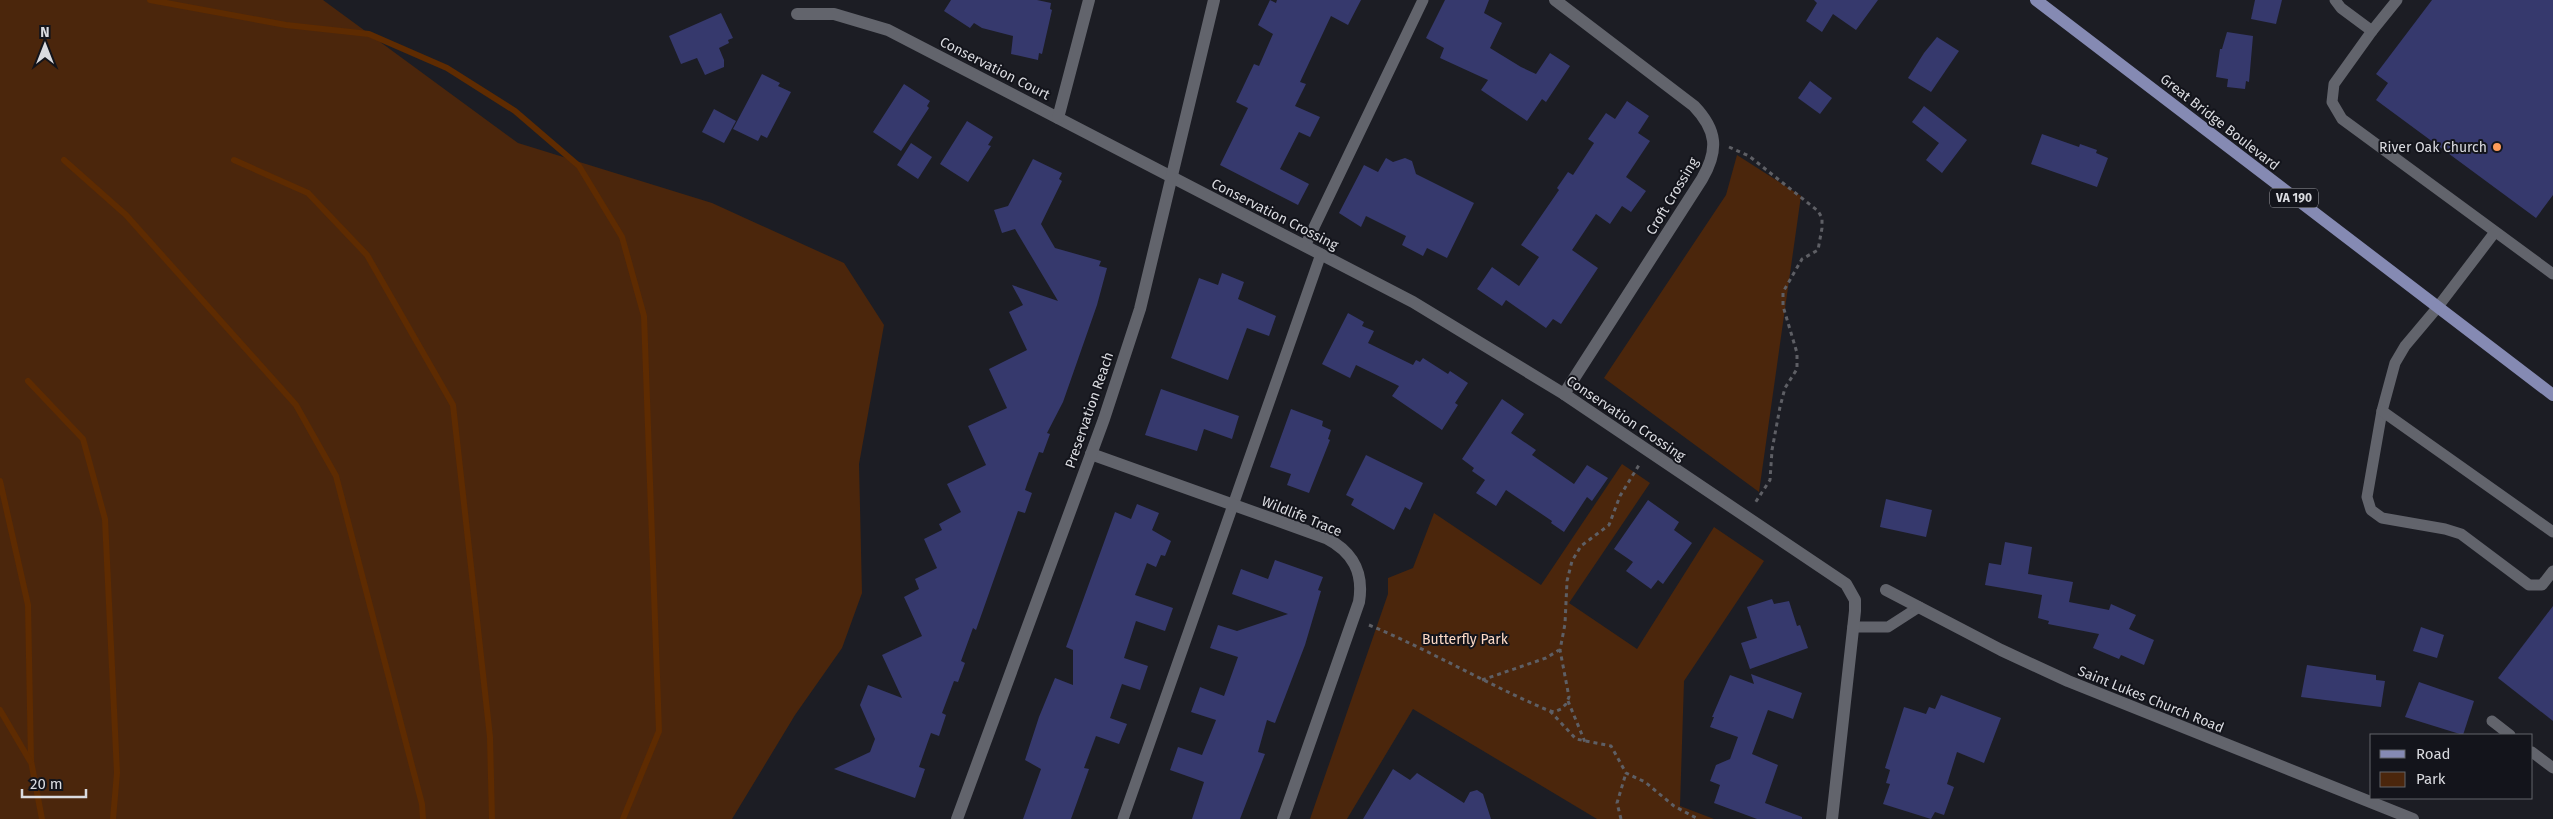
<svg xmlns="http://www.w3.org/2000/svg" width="2553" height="819" viewBox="0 0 2553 819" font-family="'Fira Sans',sans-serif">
  <rect width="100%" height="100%" fill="#1c1d24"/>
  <g fill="#4b260c">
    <polygon points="0,0 323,0 518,143 712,203 844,263 884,325 859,464 862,593 842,648 795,715 732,819 0,819"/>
    <polygon points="1737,155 1801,196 1759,492 1604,378 1726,195"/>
    <polygon points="1622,464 1650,483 1569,603 1637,649 1714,527 1764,561 1684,681 1680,806 1714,819 1597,819 1413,709 1347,819 1310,819 1388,594 1388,578 1413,568 1434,513 1541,585"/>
  </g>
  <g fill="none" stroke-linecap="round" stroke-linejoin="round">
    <g stroke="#5e2b01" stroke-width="6">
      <polyline points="150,0 286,25 369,34 447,68 515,111 579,166 622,237 644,316 659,731 623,819"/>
      <polyline points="64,160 126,215 296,405 336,476 422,804 423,819"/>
      <polyline points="234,160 308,193 367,255 453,405 490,737 492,819"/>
      <polyline points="28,381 83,439 105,519 117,773 113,819"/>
      <polyline points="0,481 28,605 31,761 42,819"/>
      <polyline points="0,710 30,761"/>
    </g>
  </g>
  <g fill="#36396d">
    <polygon points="951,0 1037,0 1051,3 1050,9 1052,10 1042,54 1039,53 1038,60 1011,54 1013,36 982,28 974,23 970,28 944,11"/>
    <polygon points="1270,0 1276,3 1277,0 1361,0 1348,25 1331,16 1300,82 1306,84 1295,106 1320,117 1310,137 1299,132 1280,169 1309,184 1298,205 1220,165 1248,108 1236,102 1254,64 1259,66 1273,34 1258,25"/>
    <polygon points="1445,0 1489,0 1484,13 1502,23 1490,48 1521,67 1536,74 1550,53 1570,66 1546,102 1542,99 1527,121 1481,90 1488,80 1440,58 1444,48 1426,38"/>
    <polygon points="1814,0 1878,0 1856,30 1833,14 1822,32 1806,21 1817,3"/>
    <polygon points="2255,0 2282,0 2276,24 2251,19"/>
    <polygon points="2432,0 2553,0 2553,195 2536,218 2376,100 2388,83 2376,74"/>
    <polygon points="721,13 733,38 728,40 729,43 719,48 724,60 724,67 705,75 697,58 681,64 669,36"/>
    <polygon points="2227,32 2253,36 2249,82 2246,81 2245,89 2227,87 2228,79 2216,77 2220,49 2222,49"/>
    <polygon points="1937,37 1959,51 1931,92 1908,78 1924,53"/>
    <polygon points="762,74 780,83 778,86 791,92 767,138 761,135 758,141 733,129"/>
    <polygon points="1810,81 1832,98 1820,114 1798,98"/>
    <polygon points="904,84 930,101 927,106 929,108 901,151 873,132"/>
    <polygon points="1627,101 1649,116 1638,133 1650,141 1626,177 1646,191 1631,212 1622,206 1610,224 1596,214 1572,250 1598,268 1561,324 1553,319 1546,328 1506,300 1502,306 1477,289 1492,267 1519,286 1539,257 1521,245 1559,190 1557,188 1568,172 1573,175 1594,143 1588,139 1606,113 1615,119"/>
    <polygon points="1924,106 1967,140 1942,173 1926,160 1939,143 1912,122"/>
    <polygon points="714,109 736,121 724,143 702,132"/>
    <polygon points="967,121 993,137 988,145 991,146 968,182 940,164"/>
    <polygon points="2042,134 2079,147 2080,144 2097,150 2096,153 2108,158 2097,187 2031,164"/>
    <polygon points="911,143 932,157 918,179 897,165"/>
    <polygon points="1386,158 1393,162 1405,158 1412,161 1416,174 1474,203 1447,258 1427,248 1423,256 1402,245 1406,236 1366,216 1361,227 1339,213 1364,165 1378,172"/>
    <polygon points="1033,159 1062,173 1059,179 1062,181 1041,224 1055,248 1101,261 1099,266 1107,268 1097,305 1063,402 1047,433 1050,434 1043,453 1039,452 1027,484 1025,490 1032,493 1025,513 1018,511 976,630 973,628 961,661 965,663 958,682 954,681 942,713 946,715 939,736 931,733 919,767 925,769 915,798 834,769 870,752 875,739 860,705 868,685 902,698 882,655 922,636 904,597 919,589 915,579 937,568 924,539 942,530 939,524 961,512 947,484 986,465 968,426 1007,408 989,369 1027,350 1009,312 1023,305 1012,285 1058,301 1015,229 1002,233 994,210 1008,206"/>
    <polygon points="1222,273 1244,282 1238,299 1276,316 1269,336 1247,328 1228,380 1171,358 1199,278 1218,285"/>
    <polygon points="1348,313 1364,322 1362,326 1374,331 1368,343 1413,365 1416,360 1420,362 1423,358 1448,374 1450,371 1468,383 1455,403 1458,405 1442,430 1392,396 1399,386 1356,365 1350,378 1322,364"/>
    <polygon points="1161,389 1239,416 1232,439 1204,429 1197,451 1145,435"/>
    <polygon points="1502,399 1524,414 1511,433 1536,450 1532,455 1574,484 1587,465 1608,478 1592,501 1587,497 1564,532 1551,523 1552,521 1506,490 1496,506 1476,493 1485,480 1472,471 1474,468 1462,459"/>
    <polygon points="1291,409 1323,421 1322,426 1331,430 1328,439 1330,440 1309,493 1287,485 1291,474 1270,467"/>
    <polygon points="1366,455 1423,483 1410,510 1405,507 1394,530 1351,505 1354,499 1346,495"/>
    <polygon points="1886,499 1932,510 1926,537 1880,527"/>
    <polygon points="1648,500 1679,522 1674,530 1692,543 1663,584 1658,580 1651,589 1626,571 1633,562 1614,549"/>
    <polygon points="1137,504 1159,513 1152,530 1171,541 1165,556 1161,555 1156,567 1147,563 1135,595 1173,608 1165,631 1136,621 1124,658 1148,666 1140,690 1122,684 1110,718 1127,724 1119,744 1096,736 1084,768 1089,769 1071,819 1023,819 1041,769 1025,760 1039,717 1055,678 1073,685 1073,650 1066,647 1115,512 1131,519"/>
    <polygon points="2005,542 2032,547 2028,574 2073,582 2069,602 2109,610 2111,604 2136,615 2129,629 2154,640 2144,665 2121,655 2119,659 2093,648 2099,634 2048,624 2049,621 2038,618 2042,595 1985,585 1989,563 2001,565"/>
    <polygon points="1275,560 1323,577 1318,590 1321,591 1305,645 1275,723 1267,720 1258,752 1265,754 1240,819 1192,819 1204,782 1170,770 1178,747 1202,755 1216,720 1191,712 1200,687 1224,696 1238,657 1210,648 1218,625 1237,631 1288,614 1232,594 1241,569 1268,579"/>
    <polygon points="1772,599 1774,604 1789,601 1797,626 1800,625 1808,648 1750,669 1741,643 1757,638 1747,607"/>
    <polygon points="2553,606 2553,721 2498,678"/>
    <polygon points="2421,627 2444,635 2437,658 2413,651"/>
    <polygon points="2307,665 2376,675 2376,680 2385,681 2381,707 2301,697"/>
    <polygon points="1751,674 1802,693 1793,719 1768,710 1752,754 1778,765 1765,803 1802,817 1802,819 1757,819 1714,803 1720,785 1710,781 1716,765 1730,759 1738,737 1710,727 1714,717 1712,717 1730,675 1754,684"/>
    <polygon points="2419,682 2474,701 2463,735 2405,717"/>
    <polygon points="1941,695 2001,718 1984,763 1957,752 1947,784 1954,787 1944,815 1935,812 1931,819 1883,804 1890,784 1886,783 1890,770 1885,768 1904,707 1926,714 1929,707 1935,709"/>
    <polygon points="1393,769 1410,780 1417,773 1464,803 1470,792 1477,790 1483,794 1491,819 1363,819"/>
  </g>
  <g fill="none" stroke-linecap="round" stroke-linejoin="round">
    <g stroke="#5e5f65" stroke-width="3" stroke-dasharray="4 4" stroke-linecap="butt">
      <polyline points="1729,147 1749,156 1818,211 1822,218 1822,228 1818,250 1802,259 1783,292 1783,306 1797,353 1797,369 1785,388 1780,407 1772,450 1770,480 1755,503"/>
      <path d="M1369,625C1429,650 1485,683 1545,709L1554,712L1561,709L1566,704L1569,697L1560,650L1565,624L1567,581L1572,561L1581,546L1609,525L1620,496L1639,465"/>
      <polyline points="1482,680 1546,658 1559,650"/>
      <polyline points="1568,701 1585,742"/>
      <polyline points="1550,711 1576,739 1611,746 1626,773 1645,782 1674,806 1698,819"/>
      <polyline points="1621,819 1617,803 1626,773"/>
    </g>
    <g stroke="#62646c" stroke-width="11">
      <polyline points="2335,0 2341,8 2372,31 2334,84 2332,102 2342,119 2553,274"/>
      <polyline points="2372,31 2397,0"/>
      <polyline points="2495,232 2437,308 2405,346 2395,363 2382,411 2367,497 2371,510 2382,518 2445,529 2461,534 2529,585 2542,585 2553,571"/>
      <polyline points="1305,246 1423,0"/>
      <polyline points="2382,411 2553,532"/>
      <polyline points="1853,627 1888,627 1919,607"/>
      <polyline points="2492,721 2510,735"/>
      <polyline points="2532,752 2553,768"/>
      <polyline points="1123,819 1321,254"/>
    </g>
    <g stroke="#62646c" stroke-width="12">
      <path d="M1555,0L1694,106C1717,130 1719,150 1702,179L1564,394"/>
      <polyline points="797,14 834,14 888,30 1413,302 1564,394 1846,584 1855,600 1855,611 1832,819"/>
      <polyline points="1058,118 1089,0"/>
      <path d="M1091,454L1326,538C1353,552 1364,572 1359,602L1283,819"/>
      <polyline points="1886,590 2001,650 2068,681 2413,819"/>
      <polyline points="957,819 1104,419 1140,309 1214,0"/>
    </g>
    <polyline stroke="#858ab3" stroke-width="12" points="2036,0 2553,395"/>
  </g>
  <circle fill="#ff9b5a" stroke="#13141b" stroke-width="2" cx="2497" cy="147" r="5"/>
  <g text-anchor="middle" stroke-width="4" stroke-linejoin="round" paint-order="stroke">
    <rect fill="#13141b" stroke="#9e9fa5" stroke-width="1" x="2270" y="188.5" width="48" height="19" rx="4"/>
    <g font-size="12" font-weight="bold" fill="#dadbe0">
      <text x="2294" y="202">VA 190</text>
    </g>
    <g font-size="14" fill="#dadbe0" stroke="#13141b">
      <text transform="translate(995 68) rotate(27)" y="5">Conservation Court</text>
      <text transform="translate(2220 122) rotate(38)" y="5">Great Bridge Boulevard</text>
      <text transform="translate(1672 196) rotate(-59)" y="5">Croft Crossing</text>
      <text transform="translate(1275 214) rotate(27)" y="5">Conservation Crossing</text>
      <text transform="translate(1089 410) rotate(-71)" y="5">Preservation Reach</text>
      <text transform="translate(1626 418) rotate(34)" y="5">Conservation Crossing</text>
      <text transform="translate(1302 516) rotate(22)" y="5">Wildlife Trace</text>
      <text transform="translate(2151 699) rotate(22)" y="5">Saint Lukes Church Road</text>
    </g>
    <g font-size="14" fill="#dadbe0" stroke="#13141b" text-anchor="end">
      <text x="2487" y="152">River Oak Church</text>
    </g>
    <g font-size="14" fill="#fcd9c5" stroke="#13141b">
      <text x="1465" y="644">Butterfly Park</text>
    </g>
  </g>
  <rect x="2370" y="734" width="162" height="65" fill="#13141b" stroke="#63646a"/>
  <rect x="2380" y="750" width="25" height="8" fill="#858ab3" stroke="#63646a"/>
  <text x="2416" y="759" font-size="15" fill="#dadbe0">Road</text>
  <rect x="2380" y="772" width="25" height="15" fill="#4b260c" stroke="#63646a"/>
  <text x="2416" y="784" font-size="15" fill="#dadbe0">Park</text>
  <g transform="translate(45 45)" stroke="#13141b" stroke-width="4" paint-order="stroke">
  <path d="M0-4L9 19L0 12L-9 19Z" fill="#dadbe0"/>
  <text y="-8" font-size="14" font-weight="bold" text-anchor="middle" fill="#dadbe0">N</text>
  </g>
  <path d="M22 789v8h64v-8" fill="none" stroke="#dadbe0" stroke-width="2.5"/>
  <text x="30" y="789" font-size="15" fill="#dadbe0" stroke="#13141b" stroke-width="4" paint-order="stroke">20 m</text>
</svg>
